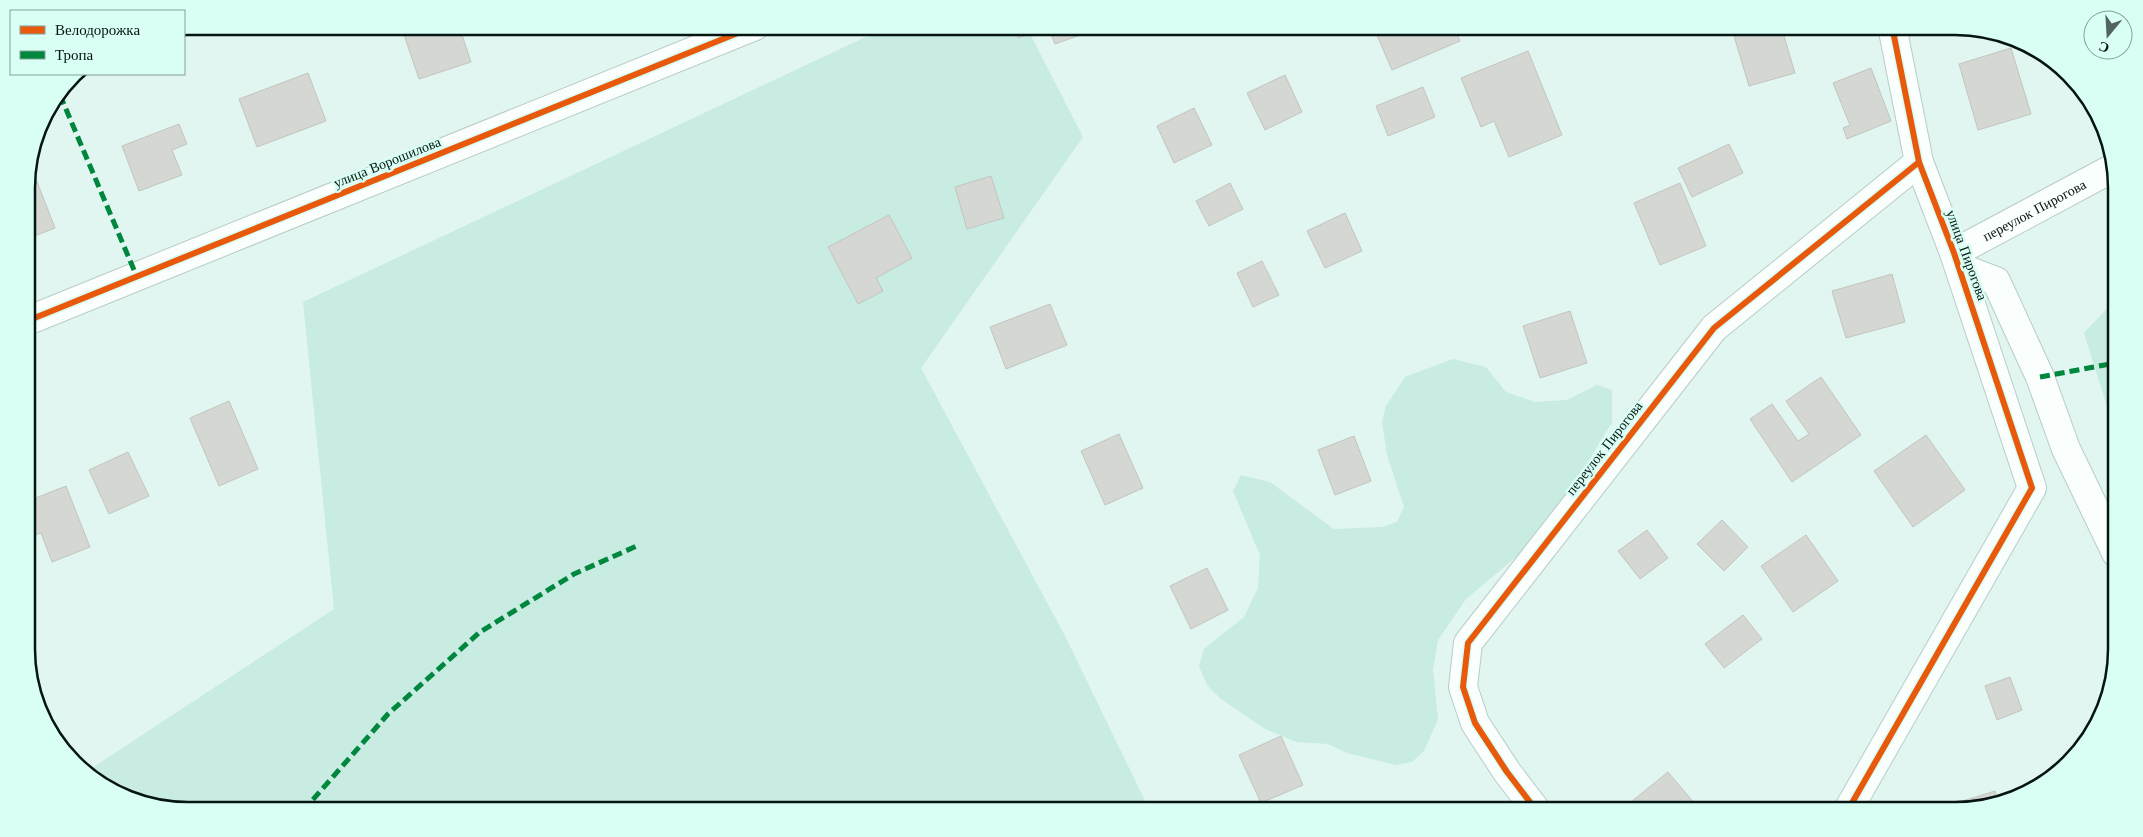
<svg xmlns="http://www.w3.org/2000/svg" width="2143" height="837" viewBox="0 0 2143 837" font-family="'Libre Baskerville',serif">
  <rect width="100%" height="100%" fill="#e1f6f0"/>
  <g fill="#c8ebe2">
    <polygon points="889,26 1026,26 1083,137 921,368 1065,636 1150,811 188,811 136,802 89,770 334,609 303,302"/>
    <polygon points="2116,299 2116,435 2084,333"/>
    <polygon points="1453,359 1486,367 1506,392 1535,402 1567,400 1597,385 1612,390 1612,422 1569,494 1529,546 1466,599 1438,640 1433,670 1438,719 1424,751 1412,762 1396,765 1347,753 1328,744 1296,742 1265,729 1221,699 1207,685 1199,666 1204,649 1244,617 1258,588 1260,555 1233,491 1241,475 1270,482 1334,529 1382,527 1397,522 1404,507 1387,455 1382,422 1386,406 1405,377"/>
  </g>
  <g fill="#d5d7d2" stroke="#c3c4c0">
    <polygon points="401,26 459,26 471,62 419,79"/>
    <polygon points="1014,26 1080,26 1083,34 1055,44 1048,27 1018,38"/>
    <polygon points="1392,26 1413,26 1415,31 1425,26 1454,26 1460,41 1392,70 1376,33"/>
    <polygon points="1731,26 1781,26 1795,73 1749,86"/>
    <polygon points="2011,48 2031,114 1978,130 1959,64"/>
    <polygon points="1528,51 1562,135 1509,157 1494,121 1481,127 1461,78"/>
    <polygon points="1871,68 1891,121 1847,139 1843,128 1850,125 1833,83"/>
    <polygon points="308,73 326,121 257,147 239,99"/>
    <polygon points="1285,75 1302,112 1265,130 1247,93"/>
    <polygon points="1423,87 1435,117 1388,136 1376,106"/>
    <polygon points="1194,108 1212,145 1174,163 1157,126"/>
    <polygon points="179,124 187,144 172,150 182,175 139,191 122,146"/>
    <polygon points="1729,144 1743,173 1692,197 1678,168"/>
    <polygon points="991,176 1004,218 967,229 955,187"/>
    <polygon points="36,179 55,228 27,239 27,182"/>
    <polygon points="1230,183 1243,209 1209,226 1196,201"/>
    <polygon points="1680,183 1706,246 1660,265 1634,203"/>
    <polygon points="1345,213 1362,251 1325,268 1307,231"/>
    <polygon points="889,215 912,258 876,278 883,291 858,304 828,247"/>
    <polygon points="1262,261 1279,295 1253,307 1237,273"/>
    <polygon points="1892,274 1905,322 1846,338 1832,291"/>
    <polygon points="1050,304 1067,345 1006,369 990,327"/>
    <polygon points="1570,311 1587,363 1540,378 1523,326"/>
    <polygon points="1821,377 1861,435 1792,482 1750,419 1772,404 1798,441 1809,434 1786,401"/>
    <polygon points="229,401 258,469 219,486 190,418"/>
    <polygon points="1119,434 1143,488 1105,505 1081,451"/>
    <polygon points="1926,435 1965,490 1913,527 1874,471"/>
    <polygon points="1354,436 1371,481 1335,495 1318,450"/>
    <polygon points="128,452 149,496 109,514 89,470"/>
    <polygon points="66,486 90,547 52,562 41,533 29,537 28,501"/>
    <polygon points="1722,520 1748,547 1724,571 1697,544"/>
    <polygon points="1647,530 1668,558 1640,579 1618,551"/>
    <polygon points="1806,535 1838,581 1793,612 1761,566"/>
    <polygon points="1207,568 1228,610 1191,629 1170,586"/>
    <polygon points="1743,615 1762,639 1724,668 1705,644"/>
    <polygon points="2010,677 2022,710 1997,720 1985,686"/>
    <polygon points="1281,736 1303,785 1261,803 1239,755"/>
    <polygon points="1668,772 1700,810 1621,810"/>
    <polygon points="1995,791 1999,804 1959,810 1956,803"/>
  </g>
  <g fill="none" stroke-linecap="round" stroke-linejoin="round">
    <g stroke="#b9ccc7" stroke-width="30">
      <g id="minor">
        <path id="s1" d="M1954,253L2115,167"/>
        <polyline points="1959,267 1996,281 2040,377 2066,449 2116,553"/>
        <polyline points="27,321 755,26"/>
        <polyline points="1536,810 1507,772 1475,723 1463,687 1468,643 1714,328 1919,162"/>
        <polyline points="1848,810 2032,488 1954,253 1919,162 1892,26"/>
      </g>
    </g>
    <use href="#minor" stroke="#fafefd" stroke-width="28"/>
    <g stroke="#00873e" stroke-width="5" stroke-dasharray="10 5" stroke-linecap="butt">
      <polyline points="60,95 137,277"/>
      <polyline points="2040,377 2110,364 2116,358"/>
      <polyline points="303,811 388,714 480,632 574,574 639,545"/>
    </g>
    <g stroke="#d9fef4" stroke-width="9">
      <g id="cycleway">
        <polyline points="27,321 755,26"/>
        <polyline points="1536,810 1507,772 1475,723 1463,687 1468,643 1714,328 1919,162"/>
        <polyline points="1848,810 2032,488 1954,253 1919,162 1892,26"/>
      </g>
    </g>
    <use href="#cycleway" stroke="#e8590c" stroke-width="6"/>
  </g>
  <g text-anchor="middle" stroke-width="5" stroke-linejoin="round" paint-order="stroke">
    <g font-size="14" fill="#051512" stroke="#d9fef4">
      <text transform="translate(387 162) rotate(-22)" y="5">улица Ворошилова</text>
      <text dy="5" stroke="none"><textPath href="#s1" startOffset="91">переулок Пирогова</textPath></text>
      <text transform="translate(1967 255) rotate(70)" y="5">улица Пирогова</text>
      <text transform="translate(1604 448) rotate(-52)" y="5">переулок Пирогова</text>
    </g>
  </g>
  <path d="M0 0H2143V837H0ZM188 35H1955A153 153 0 0 1 2108 188V649A153 153 0 0 1 1955 802H188A153 153 0 0 1 35 649V188A153 153 0 0 1 188 35Z" fill="#d9fef4" fill-rule="evenodd"/>
  <path fill="none" stroke="#051512" stroke-width="2.5" d="M188 35H1955A153 153 0 0 1 2108 188V649A153 153 0 0 1 1955 802H188A153 153 0 0 1 35 649V188A153 153 0 0 1 188 35Z"/>
  <rect x="10" y="10" width="175" height="65" fill="#d9fef4" stroke="#84a19a"/>
  <rect x="20" y="26" width="25" height="8" fill="#e8590c" stroke="#84a19a"/>
  <text x="55" y="35" font-size="15" fill="#051512">Велодорожка</text>
  <rect x="20" y="51" width="25" height="8" fill="#00873e" stroke="#84a19a"/>
  <text x="55" y="60" font-size="15" fill="#051512">Тропа</text>
  <g transform="translate(2108 35) rotate(198)"><circle r="24" fill="#d9fef4" stroke="#84a19a"/>
  <path d="M0-4L9 19L0 12L-9 19Z" fill="#526460"/>
  <text y="-8" font-size="14" font-weight="bold" text-anchor="middle" fill="#051512">С</text>
  </g>
</svg>
